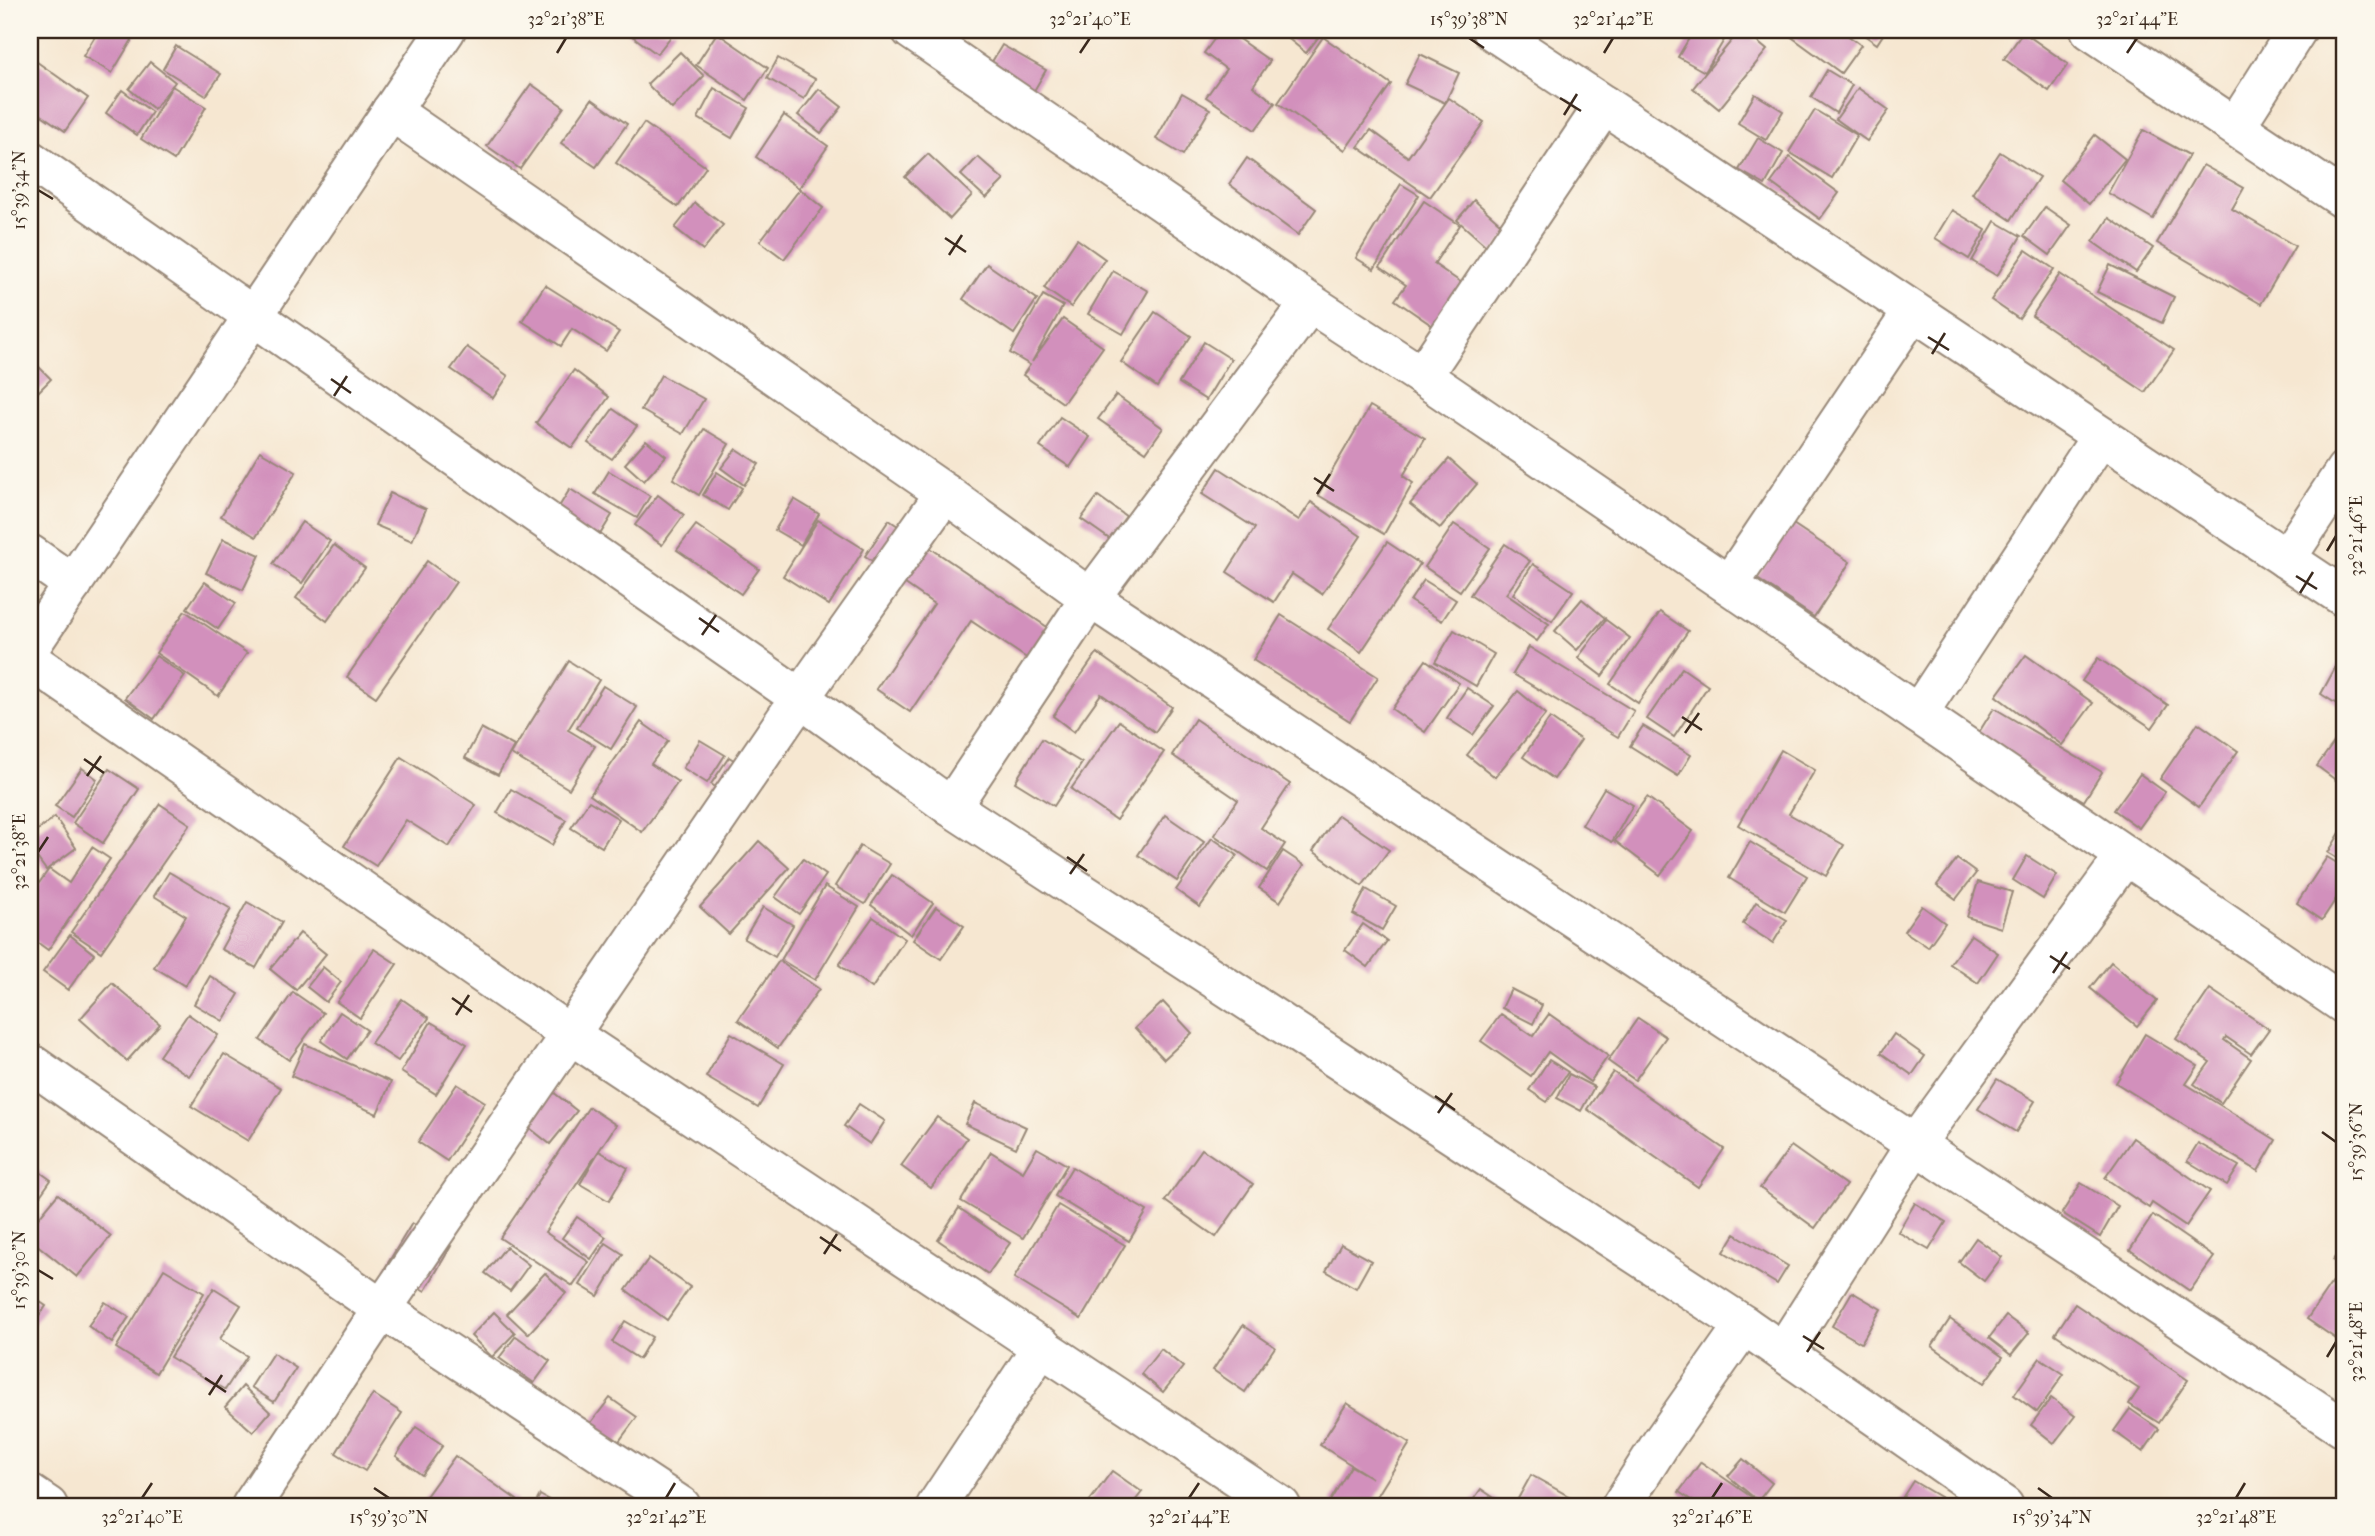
<svg xmlns="http://www.w3.org/2000/svg" width="2375" height="1536" viewBox="0 0 2375 1536" font-family="'IM FELL French Canon',serif">
  <rect width="100%" height="100%" fill="#fbf7ec"/>
  <filter id="ink" filterUnits="userSpaceOnUse"><feTurbulence type="fractalNoise" baseFrequency=".0143" numOctaves="2"/><feDisplacementMap in="SourceGraphic" scale="14" xChannelSelector="R" yChannelSelector="G"/><feConvolveMatrix kernelMatrix="1 2 1 2 8 2 1 2 1" color-interpolation-filters="sRGB"/></filter>
  <filter id="wash" filterUnits="userSpaceOnUse"><feTurbulence type="fractalNoise" baseFrequency=".00686" numOctaves="4" result="noise"/><feDisplacementMap in="SourceGraphic" scale="28" xChannelSelector="R" yChannelSelector="G"/><feGaussianBlur stdDeviation="1.57" result="paint"/><feColorMatrix in="noise" values="0 0 0 0 0 0 0 0 0 0 0 0 0 0 0 0 0 1.4 0 .05"/><feComposite in="paint" operator="in"/></filter>
  <g filter="url(#wash)">
    <rect width="100%" height="100%" fill="#f6e7d1"/>
    <g id="blocks">
      <g fill="#d290bc">
        <polygon points="99,30 138,30 112,73 83,56"/>
        <polygon points="624,30 676,30 657,54"/>
        <polygon points="1221,30 1226,30 1270,61 1253,86 1275,103 1255,130 1206,97 1226,69 1204,53"/>
        <polygon points="1280,30 1324,30 1306,53 1279,31"/>
        <polygon points="1694,30 1730,30 1705,72 1678,57"/>
        <polygon points="1740,30 1743,30 1767,50 1719,109 1693,88"/>
        <polygon points="1782,30 1840,30 1861,45 1841,73"/>
        <polygon points="1857,30 1886,30 1877,44"/>
        <polygon points="2023,32 2068,64 2049,91 2004,59"/>
        <polygon points="717,33 768,68 747,100 696,65"/>
        <polygon points="1323,37 1391,84 1345,150 1278,103"/>
        <polygon points="1002,45 1046,70 1031,96 987,70"/>
        <polygon points="176,46 221,74 206,96 163,69"/>
        <polygon points="680,52 704,76 672,109 647,84"/>
        <polygon points="1420,54 1459,73 1445,103 1405,84"/>
        <polygon points="30,57 88,98 65,131 30,107"/>
        <polygon points="778,58 815,79 804,99 767,78"/>
        <polygon points="150,62 175,82 154,109 129,89"/>
        <polygon points="1827,70 1852,85 1836,113 1811,97"/>
        <polygon points="531,84 564,107 520,169 487,146"/>
        <polygon points="172,86 206,107 174,160 141,139"/>
        <polygon points="714,88 749,108 732,138 698,118"/>
        <polygon points="1858,88 1889,110 1867,141 1836,119"/>
        <polygon points="819,89 842,107 821,133 798,115"/>
        <polygon points="122,90 152,112 137,135 106,113"/>
        <polygon points="1182,93 1210,109 1183,155 1156,139"/>
        <polygon points="1755,94 1783,111 1766,140 1738,123"/>
        <polygon points="1449,98 1484,122 1430,197 1358,147 1371,130 1408,157"/>
        <polygon points="592,99 627,124 596,167 561,143"/>
        <polygon points="1815,110 1857,135 1832,178 1789,152"/>
        <polygon points="784,115 828,146 799,188 756,157"/>
        <polygon points="644,123 706,167 678,207 616,163"/>
        <polygon points="2143,130 2189,155 2153,219 2108,193"/>
        <polygon points="2095,135 2125,159 2089,204 2060,180"/>
        <polygon points="1758,138 1783,153 1765,185 1739,170"/>
        <polygon points="2000,152 2039,177 2011,220 1972,194"/>
        <polygon points="928,154 972,195 950,219 905,177"/>
        <polygon points="978,157 1004,180 986,198 961,175"/>
        <polygon points="1790,157 1839,193 1820,219 1771,183"/>
        <polygon points="1247,158 1316,209 1298,235 1229,184"/>
        <polygon points="2203,165 2244,188 2232,209 2295,246 2261,304 2157,243"/>
        <polygon points="1401,184 1419,195 1374,269 1356,258"/>
        <polygon points="800,189 823,208 784,259 760,241"/>
        <polygon points="1474,200 1510,232 1493,252 1457,220"/>
        <polygon points="1424,201 1460,225 1434,264 1475,292 1446,335 1395,300 1406,285 1380,267"/>
        <polygon points="695,203 723,225 703,250 675,228"/>
        <polygon points="2045,207 2071,225 2050,255 2024,236"/>
        <polygon points="1952,210 1986,230 1969,259 1935,238"/>
        <polygon points="2109,218 2153,248 2136,272 2093,242"/>
        <polygon points="1995,221 2021,236 1997,276 1972,261"/>
        <polygon points="1077,239 1105,259 1071,307 1044,288"/>
        <polygon points="2026,250 2054,269 2019,319 1991,300"/>
        <polygon points="987,264 1037,299 1014,334 963,299"/>
        <polygon points="2110,265 2174,297 2162,323 2097,292"/>
        <polygon points="1113,271 1148,291 1123,334 1088,314"/>
        <polygon points="2060,274 2174,350 2145,392 2032,316"/>
        <polygon points="545,285 619,332 606,351 572,329 561,346 522,321"/>
        <polygon points="1043,295 1063,306 1032,362 1063,319 1103,347 1063,403 1023,375 1030,365 1010,353"/>
        <polygon points="1155,312 1191,336 1157,387 1121,362"/>
        <polygon points="1204,342 1231,359 1206,400 1179,383"/>
        <polygon points="467,347 508,376 493,398 451,369"/>
        <polygon points="30,358 51,379 30,400"/>
        <polygon points="574,370 609,397 572,448 536,423"/>
        <polygon points="661,375 704,399 683,434 641,410"/>
        <polygon points="1116,395 1163,428 1146,452 1098,419"/>
        <polygon points="1370,406 1425,438 1403,476 1413,483 1384,534 1318,495"/>
        <polygon points="613,409 637,426 612,459 588,443"/>
        <polygon points="1060,417 1090,437 1070,467 1040,447"/>
        <polygon points="704,429 729,444 699,495 673,479"/>
        <polygon points="646,440 666,456 644,481 625,464"/>
        <polygon points="736,449 759,464 744,485 721,468"/>
        <polygon points="260,451 296,472 256,537 221,516"/>
        <polygon points="1449,459 1477,484 1440,528 1410,504"/>
        <polygon points="1219,468 1299,520 1311,502 1361,536 1322,594 1292,574 1274,602 1227,572 1255,528 1202,494"/>
        <polygon points="609,471 650,496 637,518 595,494"/>
        <polygon points="717,472 742,488 728,510 703,495"/>
        <polygon points="570,489 612,515 591,549 549,523"/>
        <polygon points="390,493 426,509 412,541 375,525"/>
        <polygon points="658,495 684,515 662,545 635,525"/>
        <polygon points="1098,496 1127,517 1111,540 1081,519"/>
        <polygon points="794,499 819,514 801,545 775,530"/>
        <polygon points="818,520 864,549 829,605 783,576"/>
        <polygon points="889,520 1053,631 1031,661 971,621 910,712 876,689 934,604 865,556"/>
        <polygon points="302,522 330,541 302,583 273,564"/>
        <polygon points="1454,524 1490,548 1460,591 1425,567"/>
        <polygon points="1793,524 1850,562 1814,617 1756,578"/>
        <polygon points="696,525 759,569 741,594 677,550"/>
        <polygon points="223,539 260,555 243,590 206,573"/>
        <polygon points="1387,542 1420,564 1361,652 1328,629"/>
        <polygon points="1505,544 1530,561 1506,594 1549,624 1537,641 1470,595"/>
        <polygon points="334,545 365,568 327,621 296,598"/>
        <polygon points="427,561 456,582 376,697 347,677"/>
        <polygon points="1533,564 1573,591 1552,621 1513,594"/>
        <polygon points="1424,580 1456,600 1442,621 1410,601"/>
        <polygon points="205,582 236,603 218,629 187,608"/>
        <polygon points="1582,599 1605,618 1577,650 1555,631"/>
        <polygon points="185,611 247,653 218,696 156,653"/>
        <polygon points="1660,612 1688,631 1638,703 1610,684"/>
        <polygon points="1281,615 1378,677 1350,721 1253,660"/>
        <polygon points="1606,620 1630,638 1602,676 1578,658"/>
        <polygon points="1454,630 1494,654 1476,686 1435,662"/>
        <polygon points="1529,647 1634,711 1618,737 1513,674"/>
        <polygon points="1097,653 1172,707 1155,732 1101,694 1074,732 1053,716"/>
        <polygon points="2026,655 2093,703 2062,745 1996,696"/>
        <polygon points="156,656 185,676 154,719 125,698"/>
        <polygon points="2098,658 2168,705 2152,728 2082,681"/>
        <polygon points="1426,660 1459,683 1425,732 1392,709"/>
        <polygon points="569,661 599,680 568,730 595,746 569,789 511,754"/>
        <polygon points="2339,661 2345,665 2345,696 2340,706 2321,694"/>
        <polygon points="1682,668 1708,686 1674,737 1647,719"/>
        <polygon points="603,686 637,707 611,749 577,728"/>
        <polygon points="1467,688 1494,706 1473,735 1447,718"/>
        <polygon points="1518,691 1546,714 1495,777 1467,755"/>
        <polygon points="1994,708 2102,772 2084,801 1976,737"/>
        <polygon points="1550,718 1581,740 1554,779 1523,757"/>
        <polygon points="1195,719 1290,784 1261,828 1285,844 1267,871 1214,835 1238,800 1172,755"/>
        <polygon points="1119,721 1164,752 1116,820 1071,789"/>
        <polygon points="641,722 668,741 651,764 678,782 642,832 590,795"/>
        <polygon points="2198,723 2238,751 2199,807 2160,779"/>
        <polygon points="1643,726 1691,755 1678,776 1630,746"/>
        <polygon points="2345,727 2345,787 2317,766"/>
        <polygon points="481,728 514,746 498,775 465,758"/>
        <polygon points="1042,739 1082,763 1054,806 1015,782"/>
        <polygon points="700,740 725,755 707,783 683,768"/>
        <polygon points="1781,750 1815,770 1789,814 1844,845 1826,876 1738,825"/>
        <polygon points="401,757 476,805 449,847 406,820 376,866 344,846"/>
        <polygon points="729,757 748,769 730,797 711,784"/>
        <polygon points="82,768 97,779 72,817 55,806"/>
        <polygon points="109,769 139,789 103,843 73,823"/>
        <polygon points="2140,774 2165,792 2139,828 2114,810"/>
        <polygon points="1604,788 1633,805 1612,842 1582,825"/>
        <polygon points="511,789 566,820 552,845 497,813"/>
        <polygon points="1647,797 1693,831 1660,875 1615,841"/>
        <polygon points="589,801 619,819 602,847 571,828"/>
        <polygon points="160,804 190,824 101,952 71,932"/>
        <polygon points="1165,815 1204,842 1177,881 1138,855"/>
        <polygon points="1338,815 1389,850 1362,886 1313,851"/>
        <polygon points="55,817 76,848 46,870 30,848 30,836"/>
        <polygon points="2341,831 2345,833 2345,863 2328,853"/>
        <polygon points="1212,838 1237,855 1200,907 1176,890"/>
        <polygon points="759,841 789,868 729,934 700,907"/>
        <polygon points="1750,842 1807,876 1785,912 1729,878"/>
        <polygon points="860,846 890,864 865,904 835,886"/>
        <polygon points="92,847 110,859 48,950 30,937 30,896 49,869 69,883"/>
        <polygon points="1283,851 1304,865 1280,902 1259,888"/>
        <polygon points="2027,856 2057,875 2043,899 2013,880"/>
        <polygon points="2327,857 2345,868 2345,885 2322,920 2297,903"/>
        <polygon points="803,859 826,875 799,914 775,897"/>
        <polygon points="1957,859 1976,873 1956,899 1937,885"/>
        <polygon points="169,872 231,909 185,986 154,967 186,916 154,896"/>
        <polygon points="892,875 933,903 911,935 871,905"/>
        <polygon points="1978,882 2012,892 2001,928 1967,917"/>
        <polygon points="825,886 859,907 815,980 781,960"/>
        <polygon points="1366,889 1396,906 1382,930 1353,914"/>
        <polygon points="247,902 282,922 256,968 221,949"/>
        <polygon points="1756,902 1787,920 1773,943 1743,924"/>
        <polygon points="1922,906 1945,923 1928,947 1904,931"/>
        <polygon points="763,907 793,925 775,957 744,939"/>
        <polygon points="936,907 964,926 941,959 913,940"/>
        <polygon points="873,917 905,939 872,988 839,965"/>
        <polygon points="1363,924 1387,941 1368,967 1345,950"/>
        <polygon points="300,933 326,954 296,990 270,969"/>
        <polygon points="70,935 94,954 68,990 43,972"/>
        <polygon points="1971,935 1998,953 1978,983 1950,964"/>
        <polygon points="374,949 397,964 360,1018 337,1002"/>
        <polygon points="779,961 819,989 778,1048 738,1020"/>
        <polygon points="2111,962 2157,1001 2137,1026 2090,988"/>
        <polygon points="323,967 341,982 326,1002 307,987"/>
        <polygon points="210,976 239,994 223,1021 194,1004"/>
        <polygon points="112,983 160,1024 127,1061 80,1019"/>
        <polygon points="1511,989 1542,1005 1533,1024 1502,1008"/>
        <polygon points="2210,989 2269,1029 2251,1054 2226,1037 2224,1040 2251,1059 2221,1103 2194,1084 2210,1062 2176,1039"/>
        <polygon points="293,992 323,1013 289,1060 260,1040"/>
        <polygon points="402,999 429,1018 398,1061 371,1043"/>
        <polygon points="1163,1002 1192,1033 1164,1059 1135,1028"/>
        <polygon points="340,1012 367,1030 347,1059 321,1041"/>
        <polygon points="188,1014 218,1035 189,1076 159,1056"/>
        <polygon points="1501,1014 1533,1036 1549,1014 1608,1056 1590,1082 1548,1052 1531,1076 1481,1041"/>
        <polygon points="1638,1018 1666,1037 1635,1080 1608,1061"/>
        <polygon points="431,1022 467,1044 436,1094 401,1072"/>
        <polygon points="731,1033 784,1064 758,1108 706,1077"/>
        <polygon points="1894,1034 1925,1056 1912,1075 1881,1053"/>
        <polygon points="2145,1034 2198,1066 2186,1084 2276,1140 2258,1171 2116,1083"/>
        <polygon points="305,1044 391,1082 377,1114 291,1076"/>
        <polygon points="224,1054 281,1088 248,1141 191,1106"/>
        <polygon points="1549,1060 1568,1072 1547,1102 1529,1090"/>
        <polygon points="1613,1072 1724,1149 1698,1187 1587,1109"/>
        <polygon points="529,1073 577,1111 550,1144 502,1106"/>
        <polygon points="1569,1074 1594,1087 1581,1111 1557,1098"/>
        <polygon points="1997,1079 2035,1101 2016,1132 1978,1109"/>
        <polygon points="457,1084 485,1102 447,1161 418,1142"/>
        <polygon points="975,1103 1026,1127 1016,1148 965,1124"/>
        <polygon points="859,1104 885,1121 870,1144 844,1126"/>
        <polygon points="589,1107 616,1125 545,1232 589,1262 573,1286 500,1238"/>
        <polygon points="937,1117 967,1138 931,1188 901,1166"/>
        <polygon points="2133,1138 2210,1191 2186,1226 2152,1203 2149,1208 2105,1178"/>
        <polygon points="2198,1143 2239,1166 2227,1185 2187,1161"/>
        <polygon points="1791,1146 1846,1185 1815,1228 1760,1188"/>
        <polygon points="1037,1148 1067,1165 1023,1238 961,1201 991,1152 1023,1172"/>
        <polygon points="1202,1149 1253,1184 1216,1237 1165,1201"/>
        <polygon points="599,1151 628,1168 609,1201 580,1184"/>
        <polygon points="30,1165 51,1180 30,1210"/>
        <polygon points="1072,1167 1147,1211 1129,1241 1055,1196"/>
        <polygon points="2081,1183 2118,1206 2100,1237 2062,1213"/>
        <polygon points="58,1194 111,1236 77,1277 30,1239 30,1228"/>
        <polygon points="1915,1203 1946,1222 1929,1250 1898,1232"/>
        <polygon points="1058,1205 1125,1245 1081,1319 1014,1278"/>
        <polygon points="959,1208 1010,1243 988,1274 938,1240"/>
        <polygon points="2153,1215 2214,1257 2190,1291 2130,1250"/>
        <polygon points="577,1217 606,1237 591,1259 562,1238"/>
        <polygon points="412,1223 451,1246 425,1291 385,1268"/>
        <polygon points="1735,1234 1788,1266 1777,1284 1724,1252"/>
        <polygon points="1976,1238 2002,1257 1984,1281 1959,1262"/>
        <polygon points="2345,1242 2345,1269 2333,1260"/>
        <polygon points="606,1243 623,1254 598,1296 580,1285"/>
        <polygon points="1341,1244 1371,1261 1356,1288 1326,1271"/>
        <polygon points="506,1247 529,1265 510,1291 485,1273"/>
        <polygon points="649,1258 690,1287 667,1320 626,1290"/>
        <polygon points="164,1269 204,1293 156,1373 116,1348"/>
        <polygon points="2339,1272 2345,1276 2345,1345 2307,1319"/>
        <polygon points="545,1273 566,1293 528,1334 507,1314"/>
        <polygon points="214,1288 241,1305 220,1339 247,1356 225,1390 170,1357"/>
        <polygon points="1852,1292 1881,1309 1861,1343 1832,1326"/>
        <polygon points="30,1295 46,1306 30,1330"/>
        <polygon points="105,1302 129,1317 112,1343 88,1326"/>
        <polygon points="2075,1304 2188,1380 2159,1423 2129,1404 2139,1389 2055,1334"/>
        <polygon points="494,1312 515,1333 492,1357 471,1336"/>
        <polygon points="2006,1316 2029,1333 2011,1355 1989,1338"/>
        <polygon points="1950,1319 2003,1357 1984,1383 1932,1346"/>
        <polygon points="625,1321 652,1337 639,1359 612,1342"/>
        <polygon points="1243,1325 1275,1347 1245,1392 1213,1370"/>
        <polygon points="516,1336 550,1361 534,1383 499,1358"/>
        <polygon points="1161,1349 1183,1367 1163,1392 1141,1374"/>
        <polygon points="273,1353 296,1368 274,1402 251,1387"/>
        <polygon points="2040,1358 2064,1374 2037,1412 2014,1395"/>
        <polygon points="243,1386 270,1412 253,1432 225,1407"/>
        <polygon points="373,1394 402,1413 365,1471 336,1453"/>
        <polygon points="610,1398 637,1417 617,1444 590,1424"/>
        <polygon points="2051,1398 2075,1416 2054,1443 2031,1425"/>
        <polygon points="1347,1403 1410,1443 1371,1506 1338,1506 1330,1501 1351,1466 1372,1478 1320,1445"/>
        <polygon points="2130,1409 2159,1429 2143,1452 2114,1431"/>
        <polygon points="416,1427 443,1445 422,1475 396,1456"/>
        <polygon points="455,1456 517,1500 513,1506 419,1506"/>
        <polygon points="1743,1459 1772,1483 1758,1501 1728,1476"/>
        <polygon points="1701,1462 1760,1503 1764,1506 1700,1506 1679,1492"/>
        <polygon points="1112,1471 1142,1492 1131,1506 1086,1506"/>
        <polygon points="1531,1475 1570,1497 1565,1506 1514,1506"/>
        <polygon points="1913,1481 1955,1506 1897,1506"/>
        <polygon points="1481,1489 1506,1506 1469,1506"/>
        <polygon points="540,1495 559,1506 534,1506"/>
      </g>
    </g>
  </g>
  <g filter="url(#ink)">
    <use href="#blocks" fill-opacity="0" stroke="#988878" stroke-width="2"/>
    <g fill="none" stroke-linecap="round" stroke-linejoin="round">
      <g stroke="#988878" stroke-width="42">
        <g id="minor">
          <polyline points="911,30 1310,303 1422,376 2345,1005"/>
          <polyline points="1491,30 2345,598"/>
          <polyline points="2090,30 2345,200"/>
          <polyline points="391,111 945,493 1090,598 2345,1429"/>
          <polyline points="2236,126 2297,30"/>
          <polyline points="30,160 800,698 951,807 1744,1325 2004,1506"/>
          <polyline points="1422,376 1604,105"/>
          <polyline points="30,554 73,584"/>
          <polyline points="2286,559 2345,470"/>
          <polyline points="1729,585 1913,311"/>
          <polyline points="30,660 571,1035 1281,1506"/>
          <polyline points="1918,714 2101,436"/>
          <polyline points="951,807 1090,598 1310,303"/>
          <polyline points="30,1063 382,1309 681,1506"/>
          <polyline points="1783,1352 1916,1143 2125,856"/>
          <polyline points="30,1494 48,1506"/>
          <polyline points="251,1506 382,1309 800,698 945,493"/>
          <polyline points="936,1506 1042,1346"/>
          <polyline points="1621,1506 1661,1443 1744,1325"/>
        </g>
      </g>
      <g stroke="#988878" stroke-width="42">
        <polyline id="tertiary" points="30,647 446,30"/>
      </g>
      <use href="#minor" stroke="#fff" stroke-width="38"/>
      <use href="#tertiary" stroke="#fff" stroke-width="38"/>
    </g>
  </g>
  <path fill="none" stroke="#3b2a1e" stroke-width="2.5" d="M1469,38L1484,48M557,53L566,38M1080,53L1090,38M1604,53L1613,38M2127,53L2137,38M1560,98L1581,111M1564,115L1577,94M38,190L53,199M945,238L966,252M949,255L962,235M1928,337L1949,350M1932,354L1945,333M331,379L351,393M334,396L347,376M1314,478L1334,491M1317,494L1330,474M2327,551L2336,536M2296,576L2317,589M2300,593L2313,572M699,618L719,632M702,635L716,615M1682,717L1702,730M1685,733L1699,713M84,759L104,773M87,776L101,756M38,852L48,837M1067,857L1087,871M1070,874L1084,854M2050,956L2070,969M2053,973L2067,952M452,998L472,1012M456,1015L469,995M1435,1096L1455,1110M1438,1113L1452,1093M2322,1132L2336,1142M820,1237L841,1251M824,1254L837,1234M38,1270L53,1279M1803,1336L1824,1349M1807,1352L1820,1332M2327,1357L2336,1342M205,1378L226,1392M209,1395L222,1375M374,1488L389,1498M2038,1488L2052,1498M142,1498L152,1483M666,1498L675,1483M1189,1498L1199,1483M1712,1498L1722,1483M2236,1498L2245,1483"/>
  <rect width="2375" height="1536" fill="none" stroke="#fbf7ec" stroke-width="77"/>
  <rect x="38" y="38" width="2298" height="1460" fill="none" stroke="#3b2a1e" stroke-width="2.5"/>
  <g font-size="18" text-anchor="middle" fill="#3b2a1e">
    <text x="566" y="25">32°21'38"E</text>
    <text x="1090" y="25">32°21'40"E</text>
    <text x="1469" y="25">15°39'38"N</text>
    <text x="1613" y="25">32°21'42"E</text>
    <text x="2137" y="25">32°21'44"E</text>
    <text transform="translate(19 190) rotate(-90)" y="6">15°39'34"N</text>
    <text transform="translate(2356 536) rotate(-90)" y="6">32°21'46"E</text>
    <text transform="translate(19 852) rotate(-90)" y="6">32°21'38"E</text>
    <text transform="translate(2356 1142) rotate(-90)" y="6">15°39'36"N</text>
    <text transform="translate(19 1270) rotate(-90)" y="6">15°39'30"N</text>
    <text transform="translate(2356 1342) rotate(-90)" y="6">32°21'48"E</text>
    <text x="142" y="1523">32°21'40"E</text>
    <text x="389" y="1523">15°39'30"N</text>
    <text x="666" y="1523">32°21'42"E</text>
    <text x="1189" y="1523">32°21'44"E</text>
    <text x="1712" y="1523">32°21'46"E</text>
    <text x="2052" y="1523">15°39'34"N</text>
    <text x="2236" y="1523">32°21'48"E</text>
  </g>
</svg>
